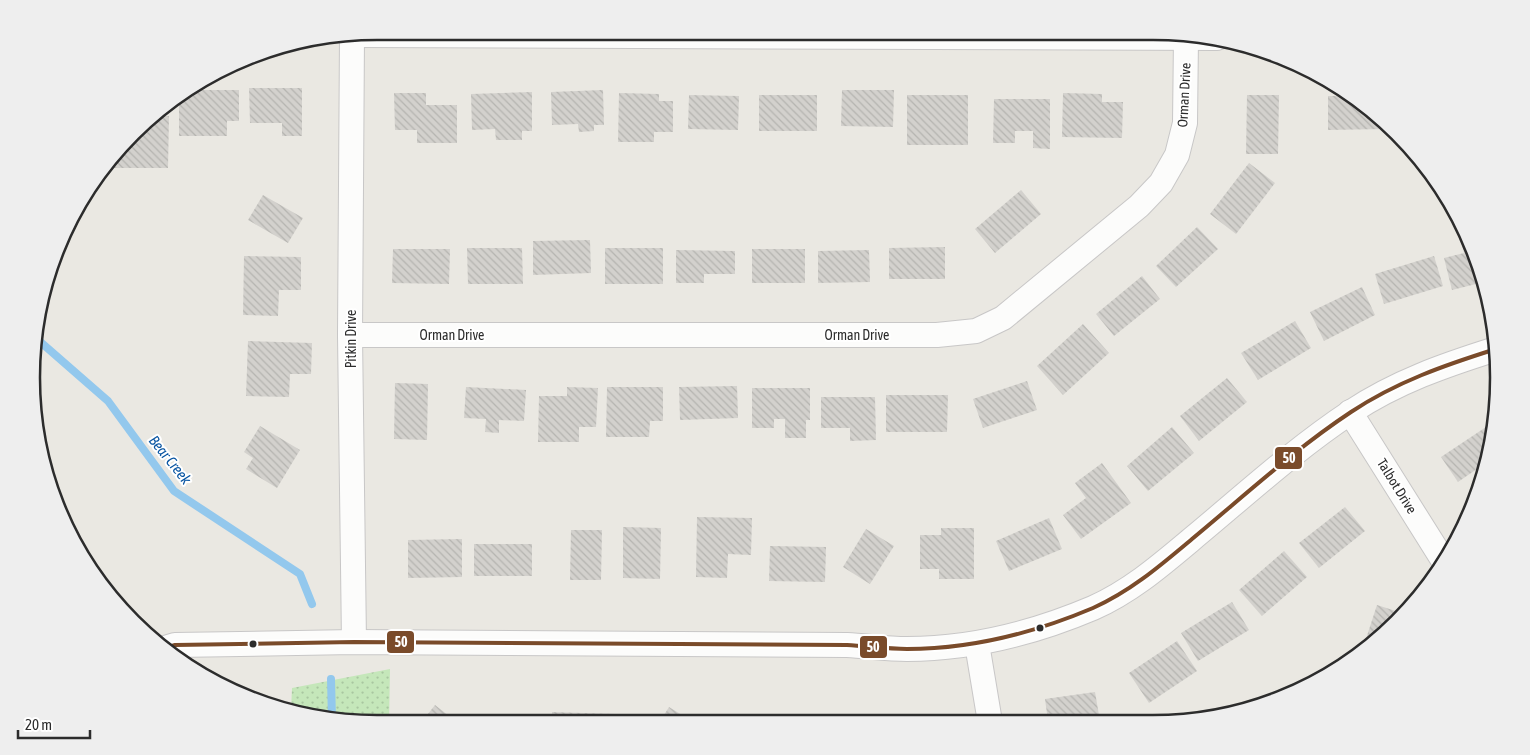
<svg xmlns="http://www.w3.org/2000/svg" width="1530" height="755" viewBox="0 0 1530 755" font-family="'Asap Condensed',sans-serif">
  <defs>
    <pattern id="green-dots" width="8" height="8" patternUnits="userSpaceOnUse" patternTransform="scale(1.25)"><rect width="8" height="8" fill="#c5e7ba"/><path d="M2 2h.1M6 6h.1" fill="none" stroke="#a9c6a0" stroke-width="1.8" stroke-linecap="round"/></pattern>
    <pattern id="building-back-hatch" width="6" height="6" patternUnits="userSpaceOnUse" patternTransform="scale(1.25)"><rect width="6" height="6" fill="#d3d1cd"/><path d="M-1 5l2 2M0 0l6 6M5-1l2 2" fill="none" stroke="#b5b4b0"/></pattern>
  </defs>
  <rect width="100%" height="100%" fill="#eae8e2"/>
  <polygon fill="url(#green-dots)" points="390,669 389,724 310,717 291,711 292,688"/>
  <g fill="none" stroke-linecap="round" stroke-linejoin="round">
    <g stroke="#93c8ed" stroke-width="8">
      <polyline points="37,339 108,401 174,491 300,574 312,604"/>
      <polyline points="331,679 332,719"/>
    </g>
  </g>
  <g fill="url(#building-back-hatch)">
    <polygon points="249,88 302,88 302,136 282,136 282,123 250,123"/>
    <polygon points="191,90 239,90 239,121 227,121 227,136 179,136 179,96"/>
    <polygon points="603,90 604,125 594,125 594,131 579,132 578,124 552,125 551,92"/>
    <polygon points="842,90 894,90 893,127 841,126"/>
    <polygon points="532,92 532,131 522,131 522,140 496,140 495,129 472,130 471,94"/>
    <polygon points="394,93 426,93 426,105 457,105 457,143 417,143 417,130 395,130"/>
    <polygon points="619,93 659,94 659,101 673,101 673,132 654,132 654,142 618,142"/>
    <polygon points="1063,93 1102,94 1102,102 1123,102 1122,138 1062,137"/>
    <polygon points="689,95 739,96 738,130 688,129"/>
    <rect x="759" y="95" width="58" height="36"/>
    <rect x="907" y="95" width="61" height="50"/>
    <polygon points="1247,95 1279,95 1278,154 1246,154"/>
    <polygon points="1328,96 1353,96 1384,121 1384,129 1328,130"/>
    <polygon points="994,99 1050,99 1050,149 1033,148 1033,131 1015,131 1015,143 993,143"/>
    <polygon points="154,116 169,116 168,168 111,168 112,162"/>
    <polygon points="1249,163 1275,183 1236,234 1210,214"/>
    <polygon points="1021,190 1041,214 995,253 975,229"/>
    <polygon points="263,195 303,218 288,243 248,220"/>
    <polygon points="1197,227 1218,249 1176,287 1156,266"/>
    <polygon points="1467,235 1472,245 1484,282 1452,290 1444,258 1464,253 1460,237"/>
    <polygon points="590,240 591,273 533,275 533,241"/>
    <polygon points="945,247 945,279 889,279 889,248"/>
    <polygon points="467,248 522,248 523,284 468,284"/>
    <rect x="605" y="248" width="58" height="36"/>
    <polygon points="393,249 450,249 449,284 392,283"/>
    <rect x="752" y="249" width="53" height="34"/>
    <polygon points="676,250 735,251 735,274 704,274 704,283 676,283"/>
    <polygon points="869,250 870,282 818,283 818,251"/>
    <polygon points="244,256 301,257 301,290 279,290 278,316 243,315"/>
    <polygon points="1434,256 1443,286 1384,304 1375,274"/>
    <polygon points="1142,276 1160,299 1114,336 1096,314"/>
    <polygon points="1362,287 1375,315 1324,341 1310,312"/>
    <polygon points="1295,321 1311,348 1258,380 1241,353"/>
    <polygon points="1083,324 1109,353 1063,395 1037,366"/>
    <polygon points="248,341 312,343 311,374 290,374 289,397 246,396"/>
    <polygon points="1227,378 1247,402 1199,441 1180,416"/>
    <polygon points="1027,381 1037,410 983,428 973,399"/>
    <polygon points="395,383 428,384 427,440 394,439"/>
    <polygon points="737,386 738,418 680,420 679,387"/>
    <polygon points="466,387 526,390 524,421 499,420 499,433 485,432 486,419 464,418"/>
    <polygon points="567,387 598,388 596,427 579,427 579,442 538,442 539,396 567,396"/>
    <polygon points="607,387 663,387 663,421 650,421 649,437 606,437"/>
    <polygon points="752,388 810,388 810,420 806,420 806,438 785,438 785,419 774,419 774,428 752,428"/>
    <polygon points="886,395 948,395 947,432 886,432"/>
    <polygon points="821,397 875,397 876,440 850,441 850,428 821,428"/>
    <polygon points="1489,425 1493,432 1487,462 1458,482 1441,457"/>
    <polygon points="260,426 300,450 277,488 246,469 253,458 244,452"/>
    <polygon points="1172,427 1194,453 1148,491 1127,466"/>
    <polygon points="1102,463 1131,503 1081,539 1063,515 1086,498 1075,483"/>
    <polygon points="1345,507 1365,531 1319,568 1299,543"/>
    <polygon points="697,517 752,518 751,555 728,554 727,578 696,577"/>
    <polygon points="1049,518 1062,549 1009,571 996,541"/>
    <polygon points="623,527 661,528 660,579 623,578"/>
    <polygon points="941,528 974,528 974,579 939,579 939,569 920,569 920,535 941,535"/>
    <polygon points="866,529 894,546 870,584 843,567"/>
    <polygon points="571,530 602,530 601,580 570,580"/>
    <polygon points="462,539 462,577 408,578 408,540"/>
    <rect x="474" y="544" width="58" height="32"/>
    <polygon points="770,546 826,547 825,582 769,581"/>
    <polygon points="1284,551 1307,577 1262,616 1239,590"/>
    <polygon points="1232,602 1249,630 1198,661 1181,633"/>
    <polygon points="1377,605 1402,613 1361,654"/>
    <polygon points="1177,641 1197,671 1149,703 1129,673"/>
    <polygon points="1095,692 1100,721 1048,721 1045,699"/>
    <polygon points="435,705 458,723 420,724"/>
    <polygon points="669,707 695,723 659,723"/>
    <polygon points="552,712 615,714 615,723 552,723"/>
    <polygon points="489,714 520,715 520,723 489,723"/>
    <polygon points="824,714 824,722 773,722 773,715"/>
  </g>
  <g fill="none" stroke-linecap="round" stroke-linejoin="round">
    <g stroke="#c8c7c7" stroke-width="26">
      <g id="minor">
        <polyline points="356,35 1217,38"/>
        <polyline points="352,36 350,335 354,642"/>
        <polyline points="350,335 937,335 976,331 1003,318 1139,206 1161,183 1177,155 1185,123 1186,38"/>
        <polyline points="1350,412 1443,560"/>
        <polyline points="977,644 990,722"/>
        <path d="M165,648L175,645L354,642L847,645C867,646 887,649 907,649C972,649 1034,633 1093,608C1131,591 1161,565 1192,539C1244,496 1295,449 1351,412C1396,382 1445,365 1496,349"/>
      </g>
    </g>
    <use href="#minor" stroke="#fcfcfb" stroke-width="24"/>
    <g stroke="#fff" stroke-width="8">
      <path id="bus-1" d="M165,648L175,645L354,642L847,645C867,646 887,649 907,649C972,649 1034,633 1093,608C1131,591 1161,565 1192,539C1244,496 1295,449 1351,412C1396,382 1445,365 1496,349"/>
    </g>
    <use href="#bus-1" stroke="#7a4b2a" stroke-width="4"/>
  </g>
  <g fill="#2c2c2c" stroke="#fff" stroke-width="2">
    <circle cx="1040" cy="628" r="4.5"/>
    <circle cx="253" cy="644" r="4.5"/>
  </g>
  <g text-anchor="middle" stroke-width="4" stroke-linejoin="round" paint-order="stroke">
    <g font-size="14" fill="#2c2c2c" stroke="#fff">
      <text transform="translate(1184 95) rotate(-87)" y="5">Orman Drive</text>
      <text x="452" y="340">Orman Drive</text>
      <text x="857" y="340">Orman Drive</text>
      <text transform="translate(351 339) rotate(-90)" y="5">Pitkin Drive</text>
      <text transform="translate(1397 486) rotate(58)" y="5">Talbot Drive</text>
    </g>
    <g font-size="15" font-style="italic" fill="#0955a2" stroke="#fff">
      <text transform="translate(170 460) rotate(51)" y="5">Bear Creek</text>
    </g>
  </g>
  <path d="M0 0H1530V755H0ZM377 40H1153A337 337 0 0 1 1490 377V378A337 337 0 0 1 1153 715H377A337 337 0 0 1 40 378V377A337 337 0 0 1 377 40Z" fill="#eee" fill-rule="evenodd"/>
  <path fill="none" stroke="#2c2c2c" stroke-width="2.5" d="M377 40H1153A337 337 0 0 1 1490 377V378A337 337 0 0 1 1153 715H377A337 337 0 0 1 40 378V377A337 337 0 0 1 377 40Z"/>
  <g stroke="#fff" stroke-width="2">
    <rect x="1274" y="446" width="29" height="24" rx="5" fill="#7a4b2a"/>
    <rect x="386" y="630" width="29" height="24" rx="5" fill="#7a4b2a"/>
    <rect x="859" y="635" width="29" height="24" rx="5" fill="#7a4b2a"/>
  </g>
  <g font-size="14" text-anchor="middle" font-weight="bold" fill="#fff">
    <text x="1289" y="463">50</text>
    <text x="401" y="647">50</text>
    <text x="873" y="652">50</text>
  </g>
  <path d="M18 730v8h72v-8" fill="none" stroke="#2c2c2c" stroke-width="2.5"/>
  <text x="25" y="730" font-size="15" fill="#2c2c2c" stroke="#ffffff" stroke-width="4" paint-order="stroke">20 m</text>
</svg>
